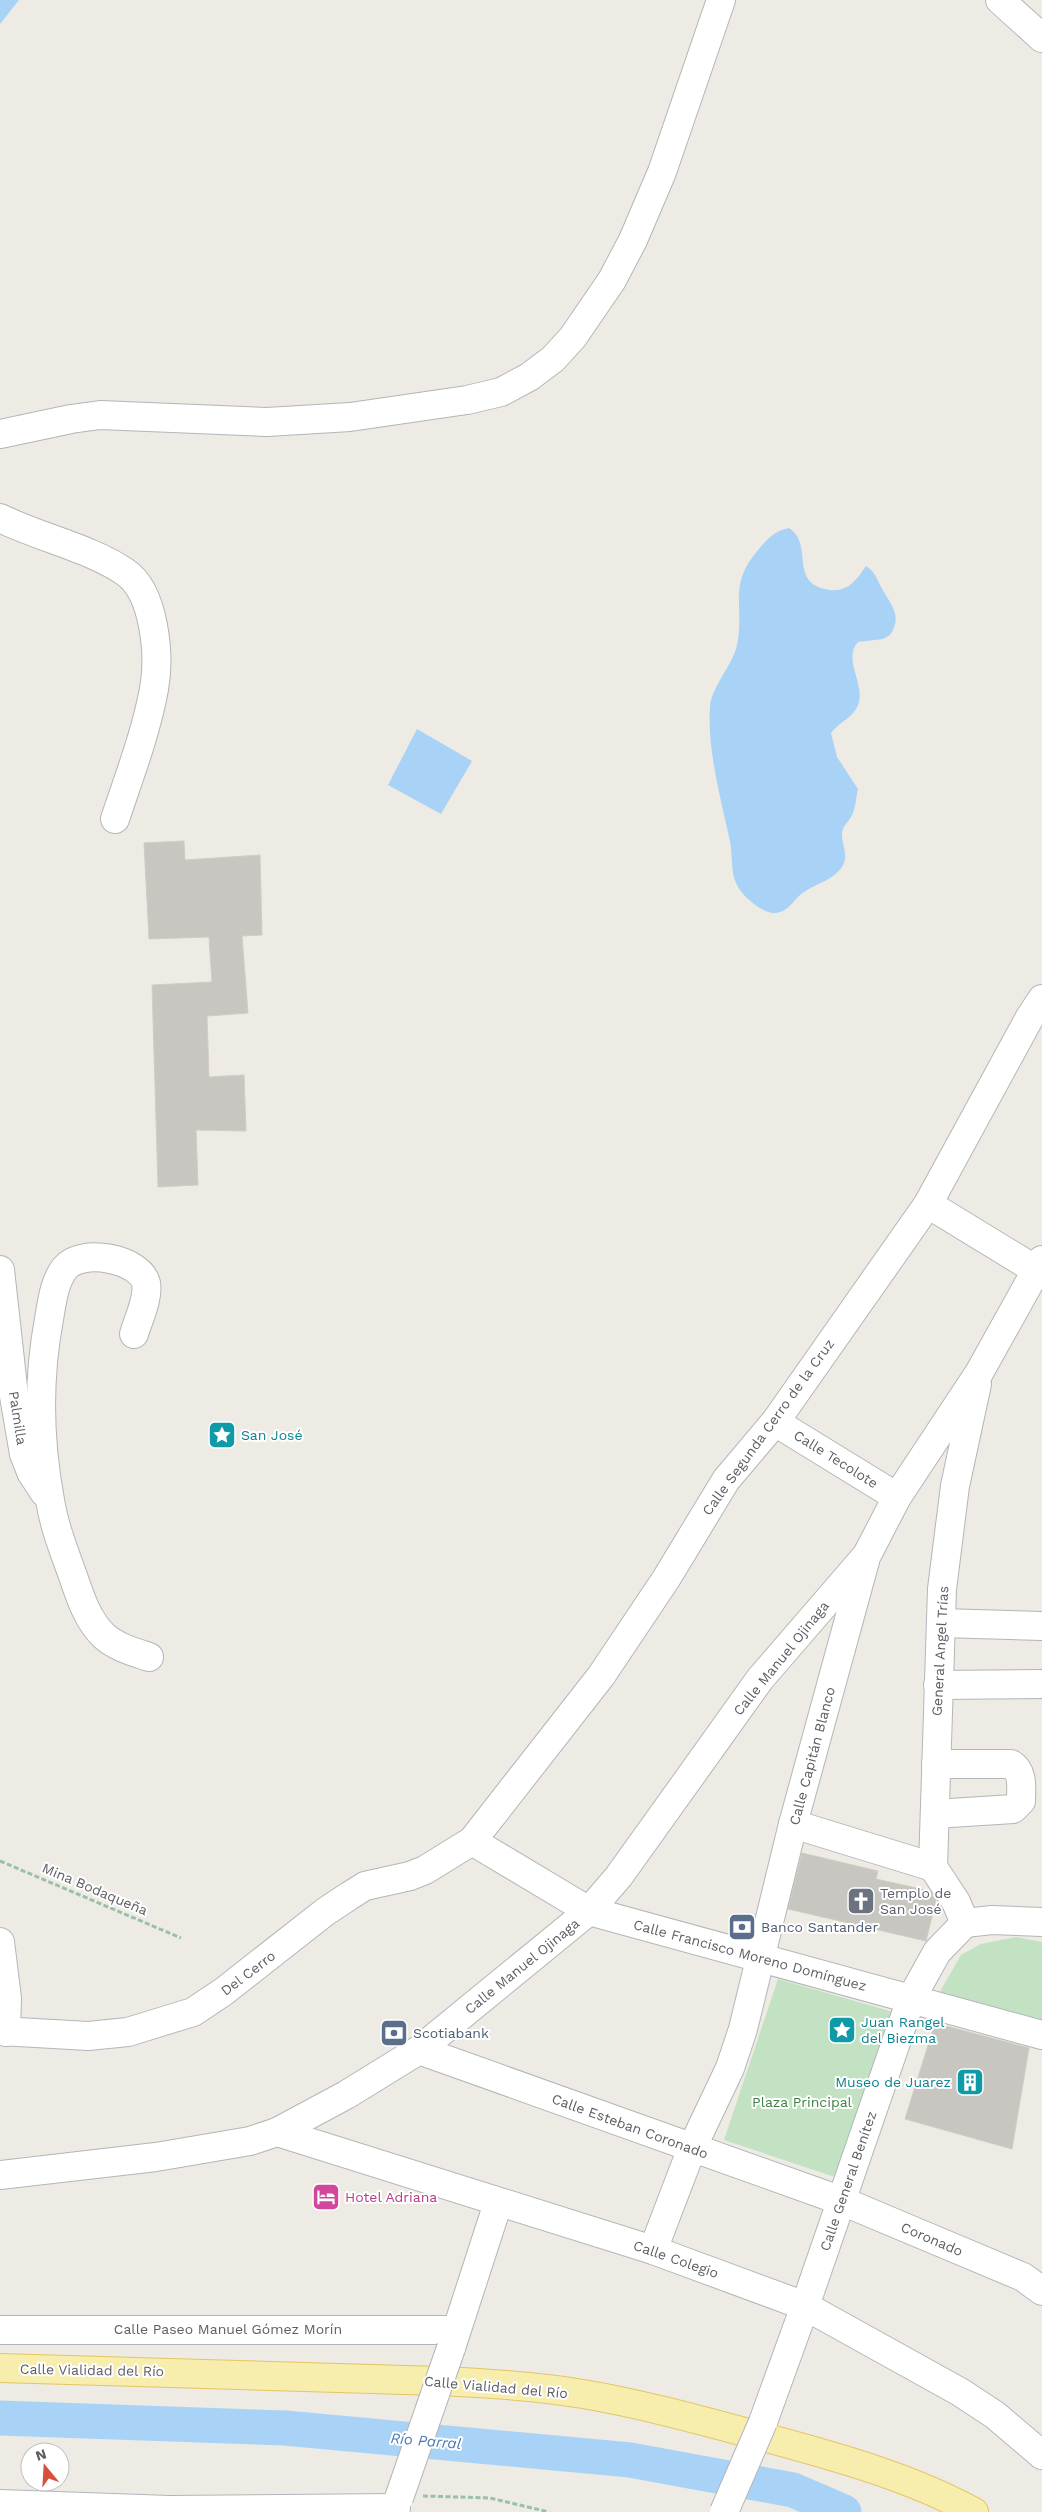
<svg xmlns="http://www.w3.org/2000/svg" width="1042" height="2512" viewBox="0 0 1042 2512" font-family="'Work Sans',sans-serif">
  <rect width="100%" height="100%" fill="#edebe3"/>
  <g fill="#c2e2c3">
    <polygon points="1016,1937 1042,1942 1042,2026 938,1995 961,1955 981,1944"/>
    <polygon points="778,1979 893,2012 841,2179 724,2140"/>
  </g>
  <g fill="#a9d2f7">
    <polygon points="0,0 19,0 0,24"/>
    <path d="M789,528C815,545 787,584 830,590C849,592 857,579 866,566C874,571 876,577 880,585C889,603 904,615 890,635L883,639L858,642C842,660 866,683 858,705C853,718 839,722 831,733L837,757L858,789C856,797 856,807 852,815C849,822 842,826 842,834C842,846 849,856 842,867C832,881 817,883 804,892C793,899 790,912 775,913C763,914 742,896 737,885C730,872 733,856 730,841C721,800 707,749 710,707C711,687 732,667 737,645C745,606 727,585 759,549C768,538 775,531 789,528Z"/>
    <polygon points="417,729 472,761 441,814 388,785"/>
  </g>
  <g fill="none" stroke-linecap="round" stroke-linejoin="round">
    <polyline stroke="#a9d2f7" stroke-width="35" points="0,2418 285,2428 630,2460 793,2490 844,2512"/>
  </g>
  <g fill="#c8c6c0" stroke="#d1cdc2">
    <polygon points="184,841 185,860 260,855 262,935 242,936 248,1013 207,1016 209,1077 244,1075 246,1131 196,1130 198,1185 158,1187 152,985 212,982 209,937 149,939 144,843"/>
    <polygon points="802,1853 878,1871 876,1879 930,1891 936,1900 926,1941 788,1909"/>
    <polygon points="935,2023 1029,2048 1012,2149 905,2119"/>
  </g>
  <g fill="none" stroke-linecap="round" stroke-linejoin="round">
    <g stroke="#b4b5b9" stroke-width="30">
      <g id="minor">
        <polyline points="1000,0 1042,38"/>
        <polyline points="0,434 71,419 100,415 267,422 350,417 467,400 501,392 529,377 553,359 573,337 612,280 633,240 662,172 721,0"/>
        <path d="M0,518C38,537 92,549 125,572C155,592 160,656 154,689C146,733 129,777 115,819"/>
        <polyline points="928,1204 1036,1270"/>
        <polyline points="0,1270 14,1396 24,1454 31,1472 44,1492"/>
        <path d="M134,1334C138,1320 149,1298 146,1283C139,1258 81,1248 65,1268C54,1282 52,1302 49,1319C38,1378 39,1441 50,1500C54,1526 64,1551 73,1576C80,1597 88,1621 104,1636C116,1647 134,1652 149,1657"/>
        <polyline points="775,1422 897,1497"/>
        <polyline points="941,1623 1042,1626"/>
        <polyline points="938,1685 1042,1684"/>
        <path d="M935,1814L1013,1809L1021,1801C1021,1788 1024,1772 1011,1764H936"/>
        <polyline points="793,1824 933,1867"/>
        <polyline points="472,1841 589,1911 1042,2035"/>
        <polyline points="965,1923 956,1902 933,1867 942,1589 955,1486 977,1384"/>
        <polyline points="965,1923 992,1920 1042,1922"/>
        <polyline points="0,1942 7,1998 6,2032"/>
        <polyline points="0,2031 88,2036 128,2032 193,2012 223,1992 325,1912 349,1896 365,1886 410,1876 425,1870 472,1841 601,1676 666,1579 726,1480 775,1422 928,1204 1030,1017 1042,999"/>
        <polyline points="419,2050 842,2201 1023,2277 1042,2291"/>
        <polyline points="277,2132 653,2250 805,2306 960,2392 995,2415 1042,2455"/>
        <polyline points="0,2175 156,2157 250,2141 277,2132 346,2095 419,2050 589,1911 619,1876 760,1679 867,1555 897,1497 979,1373 1042,1260"/>
        <polyline points="653,2250 692,2148 730,2068 743,2029 793,1824 865,1561"/>
        <polyline points="0,2330 456,2330"/>
        <polyline points="451,2348 498,2203"/>
        <polyline points="763,2422 805,2306 911,1999 937,1952 965,1923"/>
        <polyline points="0,2504 169,2510 396,2508"/>
      </g>
    </g>
    <g stroke="#e4c565" stroke-width="30">
      <path id="major" d="M0,2368L439,2381C487,2383 535,2386 583,2394C648,2405 714,2424 778,2441C844,2459 914,2479 974,2512"/>
    </g>
    <g stroke="#9ac0a6" stroke-width="3" stroke-dasharray="5 2.5" stroke-linecap="butt">
      <polyline points="0,1861 181,1938"/>
      <polyline points="423,2496 490,2498 549,2512"/>
    </g>
    <use href="#minor" stroke="#fff" stroke-width="28"/>
    <use href="#major" stroke="#f7eeae" stroke-width="28"/>
    <g stroke="#b4b5b9" stroke-width="30" stroke-linecap="butt">
      <g id="minor-bridge">
        <polyline points="399,2498 451,2348"/>
        <polyline points="724,2512 763,2422"/>
      </g>
    </g>
    <use href="#minor-bridge" stroke="#fff" stroke-width="28"/>
  </g>
  <defs>
    <g id="sight-square" transform="scale(1.4375)"><rect x="-9" y="-9" width="18" height="18" rx="4" fill="#0f9aa8" stroke="#fff"/><path d="M0-6L1.8-2.2L6-1.7L2.9 1.2L3.7 5.4L0 3.3L-3.7 5.4L-2.9 1.2L-6-1.7L-1.8-2.2Z" fill="#fff"/></g>
    <g id="church-square" transform="scale(1.4375)"><rect x="-9" y="-9" width="18" height="18" rx="4" fill="#6b7280" stroke="#fff"/><path d="M-1.2-6h2.4v3.5h3.3v2.4h-3.3V6h-2.4V-.1h-3.3v-2.4h3.3Z" fill="#fff"/></g>
    <g id="bank-square" transform="scale(1.4375)"><rect x="-9" y="-9" width="18" height="18" rx="4" fill="#5c6f8a" stroke="#fff"/><path d="M-6-4H6V4H-6ZM0-2.3a2.3 2.3 0 1 0 0 4.6a2.3 2.3 0 1 0 0-4.6Z" fill="#fff"/></g>
    <g id="building-square" transform="scale(1.4375)"><rect x="-9" y="-9" width="18" height="18" rx="4" fill="#0f9aa8" stroke="#fff"/><path d="M-4-6H4V6H1V3H-1V6H-4ZM-2.5-4.3h1.7v1.8h-1.7ZM.8-4.3h1.7v1.8H.8ZM-2.5-1h1.7V.8h-1.7ZM.8-1h1.7V.8H.8Z" fill="#fff"/></g>
    <g id="hotel-square" transform="scale(1.4375)"><rect x="-9" y="-9" width="18" height="18" rx="4" fill="#d1479c" stroke="#fff"/><path d="M-6-4.5h1.5V1H6V5H4.5V3h-9V5H-6ZM-4 0a1.8 1.8 0 1 1 3.6 0ZM.5 0V-2.5h3Q6-2.5 6 0Z" fill="#fff"/></g>
  </defs>
  <g fill-rule="evenodd">
    <use href="#sight-square" x="222" y="1435"/>
    <use href="#church-square" x="861" y="1901"/>
    <use href="#bank-square" x="742" y="1927"/>
    <use href="#sight-square" x="842" y="2030"/>
    <use href="#bank-square" x="394" y="2033"/>
    <use href="#building-square" x="970" y="2082"/>
    <use href="#hotel-square" x="326" y="2197"/>
  </g>
  <g text-anchor="middle" stroke-width="4" stroke-linejoin="round" paint-order="stroke">
    <g font-size="14" fill="#5c5e63" stroke="#fff">
      <text transform="translate(18 1418) rotate(81)" y="5">Palmilla</text>
      <text transform="translate(768 1427) rotate(-54)" y="5">Calle Segunda Cerro de la Cruz</text>
      <text transform="translate(836 1459) rotate(32)" y="5">Calle Tecolote</text>
      <text transform="translate(940 1651) rotate(-87)" y="5">General Angel Trías</text>
      <text transform="translate(781 1658) rotate(-51)" y="5">Calle Manuel Ojinaga</text>
      <text transform="translate(812 1756) rotate(-75)" y="5">Calle Capitán Blanco</text>
      <text transform="translate(95 1889) rotate(23)" y="5">Mina Bodaqueña</text>
      <text transform="translate(750 1955) rotate(15)" y="5">Calle Francisco Moreno Domínguez</text>
      <text transform="translate(522 1966) rotate(-39)" y="5">Calle Manuel Ojinaga</text>
      <text transform="translate(248 1973) rotate(-37)" y="5">Del Cerro</text>
      <text transform="translate(630 2126) rotate(20)" y="5">Calle Esteban Coronado</text>
      <text transform="translate(848 2181) rotate(-71)" y="5">Calle General Benítez</text>
      <text transform="translate(932 2239) rotate(23)" y="5">Coronado</text>
      <text transform="translate(676 2259) rotate(19)" y="5">Calle Colegio</text>
      <text x="228" y="2334">Calle Paseo Manuel Gómez Morín</text>
      <text transform="translate(92 2370) rotate(1)" y="5">Calle Vialidad del Río</text>
      <text transform="translate(496 2387) rotate(5)" y="5">Calle Vialidad del Río</text>
    </g>
    <g font-size="14" fill="#0d838f" stroke="#fff" text-anchor="start">
      <text x="241" y="1440">San José</text>
      <text x="861" y="2027">Juan Rangel<tspan x="861" dy="16">del Biezma</tspan></text>
      <text x="951" y="2087" text-anchor="end">Museo de Juarez</text>
    </g>
    <g font-size="14" fill="#5b616d" stroke="#fff" text-anchor="start">
      <text x="880" y="1898">Templo de<tspan x="880" dy="16">San José</tspan></text>
    </g>
    <g font-size="14" fill="#4e5e75" stroke="#fff" text-anchor="start">
      <text x="761" y="1932">Banco Santander</text>
      <text x="413" y="2038">Scotiabank</text>
    </g>
    <g font-size="14" fill="#3d8142" stroke="#fff">
      <text x="802" y="2107">Plaza Principal</text>
    </g>
    <g font-size="14" fill="#b23c85" stroke="#fff" text-anchor="start">
      <text x="345" y="2202">Hotel Adriana</text>
    </g>
    <g font-size="15" font-style="italic" fill="#4b79b0" stroke="#fff">
      <text transform="translate(426 2441) rotate(5)" y="5">Río Parral</text>
    </g>
  </g>
  <g transform="translate(45 2467) rotate(342)"><circle r="24" fill="#ffffff" stroke="#bebfc1"/>
  <path d="M0-4L9 19L0 12L-9 19Z" fill="#d94f3d"/>
  <text y="-8" font-size="14" font-weight="bold" text-anchor="middle" fill="#5c5e63">N</text>
  </g>
</svg>
